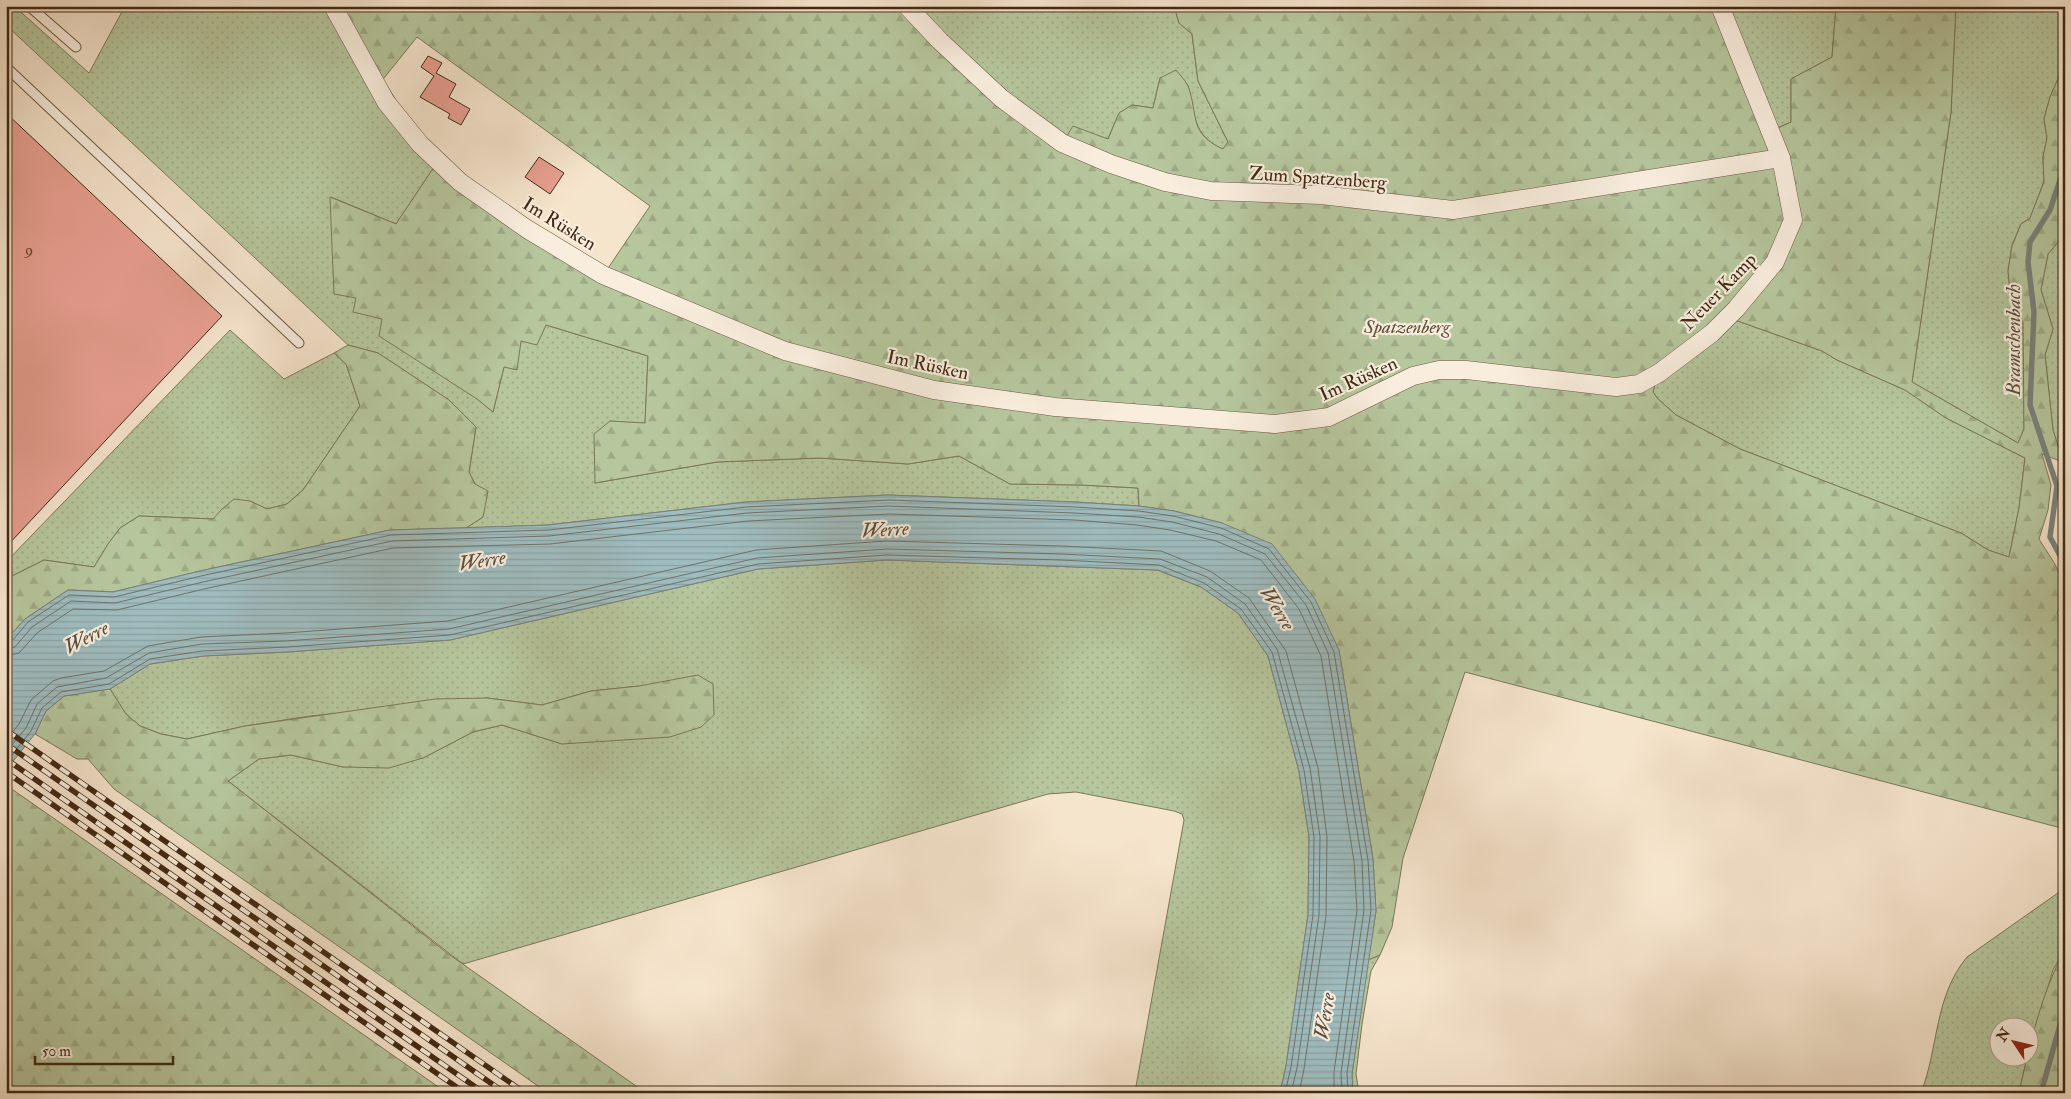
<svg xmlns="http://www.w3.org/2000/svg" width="2071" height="1099" viewBox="0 0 2071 1099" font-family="'IM FELL Double Pica',serif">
  <defs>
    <pattern id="grass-dots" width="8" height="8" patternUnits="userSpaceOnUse" patternTransform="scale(1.25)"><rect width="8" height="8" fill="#b6c69d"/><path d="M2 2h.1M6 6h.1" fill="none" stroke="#9eaa86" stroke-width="1.8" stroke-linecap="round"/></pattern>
    <pattern id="forest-firs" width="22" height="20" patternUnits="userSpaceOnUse" patternTransform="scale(1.25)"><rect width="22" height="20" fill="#b6c69d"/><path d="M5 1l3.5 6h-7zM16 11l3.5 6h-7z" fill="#9eaa86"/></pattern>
    <pattern id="water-rules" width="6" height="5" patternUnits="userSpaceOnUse" patternTransform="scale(1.25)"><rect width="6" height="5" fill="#9fbdc0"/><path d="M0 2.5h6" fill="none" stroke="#8aa2a4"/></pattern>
  </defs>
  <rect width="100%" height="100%" fill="#f6e5cd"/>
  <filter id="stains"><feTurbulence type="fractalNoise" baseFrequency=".004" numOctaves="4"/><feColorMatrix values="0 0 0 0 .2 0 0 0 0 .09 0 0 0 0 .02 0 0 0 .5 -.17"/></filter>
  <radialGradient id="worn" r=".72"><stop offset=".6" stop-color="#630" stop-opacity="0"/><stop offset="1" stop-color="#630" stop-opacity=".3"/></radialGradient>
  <g fill="url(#grass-dots)" stroke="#7c7858">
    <polygon points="6,6 14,6 89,73 125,6 337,6 436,164 396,224 331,197 356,298 493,412 504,367 521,341 546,325 648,356 645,424 610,421 595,483 717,462 820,458 908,464 959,456 1010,484 1081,485 1138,488 1139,506 1075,502 888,495 746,502 548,525 466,528 483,517 475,484 469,472 476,427 449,400 378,353 348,345 6,25"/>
    <path d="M900,6H1174L1179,23L1192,34L1198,81L1228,142L1223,150C1192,134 1195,115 1188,85L1160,78L1153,108L1132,105L1119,113L1108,139L1060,148Z"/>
    <polygon points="1729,6 1836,6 1832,57 1791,79 1791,122 1777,128"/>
    <polygon points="1956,6 2065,6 2065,26 2060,35 2062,48 2061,72 2050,97 2044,119 2047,138 2043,157 2044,181 2030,219 2021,224 2012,245 2008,271 2010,291 2017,311 2023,322 2024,429 2018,443 1912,382 1951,112"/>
    <polygon points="2065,234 2065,456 2060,452 2053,430 2045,355 2053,329 2041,290 2048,254"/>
    <polygon points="1735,320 1822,351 1837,360 1905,390 1946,418 2025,458 2019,508 2009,557 1988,550 1961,533 1740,449 1676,415 1658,399 1653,392 1656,381"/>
    <polygon points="230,330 284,379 334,353 346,364 360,406 303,490 287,504 267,509 250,501 221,510 214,519 139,516 120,528 108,544 94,567 44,560 6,579 6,562"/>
    <polygon points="887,560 1157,570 1201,587 1238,613 1268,656 1299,771 1309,837 1308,915 1286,1066 1280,1093 1130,1093 1135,1092 1184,820 1182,814 1174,811 1076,792 1048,794 463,964 228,781 259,759 291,755 343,767 423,758 473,732 502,725 562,744 639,686 591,691 542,705 487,698 310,716 245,726 187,739 161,734 140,726 126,714 110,689 150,664 203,656 287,652 450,640 758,569"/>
    <path d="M2065,888V949L2053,970L2029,1052L2028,1026H1998V1056L2027,1057L2019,1093H1921C1939,1046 1934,997 1967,957Z"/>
    <polygon points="1380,955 1371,971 1362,1024 1356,1074 1359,1093 1353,1093 1352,1074 1368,960"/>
  </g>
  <g fill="url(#forest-firs)" stroke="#7c7858" fill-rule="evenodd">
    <path d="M337,6H900L1060,147L1073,126L1108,139L1119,113L1132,105L1153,108L1160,78L1176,70C1180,75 1186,81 1188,86C1199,116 1188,133 1223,149L1228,142L1198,81L1192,34L1179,23L1174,6H1729L1778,128L1791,122V79L1832,57L1836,6H1956L1951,112L1912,382L2018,443L2024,429L2023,322L2017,311L2010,291L2008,271L2012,246L2021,224L2030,218L2044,182L2043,157L2047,138L2044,119L2050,97L2061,72L2062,48L2060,35L2065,26V234L2048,254L2041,290L2053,329L2045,355L2053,430L2060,452L2065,456V463L2042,454L2051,485L2048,510L2039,539C2058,570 2069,577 2057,614L2065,623V829L1465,672L1403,858L1392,927L1380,955L1368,960L1376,911L1373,859L1339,650L1222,523L1174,511L1139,506L1138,488L1081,485L1010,484L959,456L908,464L820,458L717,462L595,483L594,434L610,421L645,423L648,356L546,325L537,345L521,341L517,370L504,367L493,412L477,399L379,336L382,319L353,312L356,298L334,294L330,197L396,224L436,164L600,280L650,206L417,37L380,83ZM1735,320L1822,351L1837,360L1905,390L1946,418L2025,458L2019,508L2009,557L1988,550L1961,533L1740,449L1676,415L1658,399L1653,392L1656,381Z"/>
    <polygon points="348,345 378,353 449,400 476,427 469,472 475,484 488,491 483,517 466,528 390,530 200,571 113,592 68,590 25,619 6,640 6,579 44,560 94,567 108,544 120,528 139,516 213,519 221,510 234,499 250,501 267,509 287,504 303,490 360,406 346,364 334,353"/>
    <polygon points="698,675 713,684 714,715 701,727 670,737 562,744 502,725 473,732 423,758 389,768 343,767 291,755 259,759 228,781 447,953 646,1093 548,1093 114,789 88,759 77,759 35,734 46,711 64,696 110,689 126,714 140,726 161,734 187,739 245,726 435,699 487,698 542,705 591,691 639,686"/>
    <polygon points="6,785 447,1093 6,1093"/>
    <path d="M2065,949V1081L2060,1093H2019C2030,1044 2041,994 2065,949Z"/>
  </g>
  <polygon fill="url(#water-rules)" stroke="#79827b" points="888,495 1075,502 1139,506 1174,511 1222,523 1272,544 1315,599 1339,650 1373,859 1376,911 1352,1074 1353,1093 1280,1093 1286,1066 1308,915 1309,837 1299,771 1268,656 1238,613 1201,587 1158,570 887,560 758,569 450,640 287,652 203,656 150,664 110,689 64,696 46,711 35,734 6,770 6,640 25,619 68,590 113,592 200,571 390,530 548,525 746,502"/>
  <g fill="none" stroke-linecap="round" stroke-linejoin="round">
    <g stroke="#70736a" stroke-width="1">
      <polyline points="6,642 12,641 28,622 69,595 114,597 201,576 391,535 549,530 746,507 889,500 1075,507 1139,511 1173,516 1221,528 1269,549 1311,602 1334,652 1368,860 1371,910 1347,1073 1348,1093"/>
      <polyline points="6,649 15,647 32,627 71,601 115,603 203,582 392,541 549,536 747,513 888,506 1074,513 1138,517 1172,522 1219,534 1265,554 1306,605 1328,653 1362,861 1364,910 1341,1073 1342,1093"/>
      <polyline points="6,656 19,653 37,633 73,609 117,610 204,589 393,548 550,544 748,521 889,514 1074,520 1137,525 1170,530 1216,541 1261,560 1299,609 1321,656 1354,861 1357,910 1334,1072 1334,1093"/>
      <polyline points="6,740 19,724 31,700 53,681 61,678 104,671 148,646 201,637 286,633 448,621 756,550 886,541 1061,546 1161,551 1210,571 1249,598 1286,651 1318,768 1327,837 1326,916 1304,1069 1299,1093"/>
      <polyline points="6,752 26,728 37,704 57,687 106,678 149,653 202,644 286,641 449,629 757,558 887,549 1061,554 1160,559 1207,577 1245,604 1277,649 1310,768 1320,837 1319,915 1297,1068 1291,1093"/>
      <polyline points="6,762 31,731 42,708 61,692 109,684 150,659 202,651 287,647 450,635 758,564 887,555 1061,560 1159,565 1204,583 1241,609 1272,652 1304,770 1314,837 1313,915 1291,1067 1285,1093"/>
    </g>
    <g stroke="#79827b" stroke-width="5.5">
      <polyline points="2065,114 2063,171 2050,210 2030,242 2028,262 2034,312 2030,405 2057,486 2050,537 2065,565"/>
      <polyline points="2041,1093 2065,1007"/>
    </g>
  </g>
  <g fill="#e89f91" stroke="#412913">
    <polygon points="428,56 442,63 436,73 456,84 449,97 470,109 461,125 448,118 450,114 420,97 434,76 421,67"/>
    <polygon points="6,113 222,316 6,547"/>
    <polygon points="539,157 564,173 550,194 525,177"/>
  </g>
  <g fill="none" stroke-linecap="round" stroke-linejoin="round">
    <g stroke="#6e5842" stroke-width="11">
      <g id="lane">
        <polyline points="29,6 76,47"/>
        <polyline points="6,67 299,343"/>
      </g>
    </g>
    <g stroke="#6e5842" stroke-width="19">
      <g id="street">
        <polyline points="333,6 386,102 420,144 460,182 527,229 603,275 785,351 934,390 1055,407 1275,424 1329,417 1413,376 1439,370 1466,370 1616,387 1639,384 1659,373 1712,333 1736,309 1775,262 1793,220 1781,158 1720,6"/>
        <polyline points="907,6 940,41 1001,98 1062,143 1111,164 1165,182 1211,191 1321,195 1453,210 1781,158"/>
      </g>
    </g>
    <use href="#lane" stroke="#f9eede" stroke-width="9"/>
    <use href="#street" stroke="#f9eede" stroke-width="18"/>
    <g stroke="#412913" stroke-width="5.5">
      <g id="rail">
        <polyline points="6,730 525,1093"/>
        <polyline points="6,744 505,1093"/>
        <polyline points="6,759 484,1093"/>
        <polyline points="6,772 465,1093"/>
      </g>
    </g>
    <use href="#rail" stroke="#f9eede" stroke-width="4" stroke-dasharray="11" stroke-linecap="butt"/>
  </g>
  <g text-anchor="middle" stroke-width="4.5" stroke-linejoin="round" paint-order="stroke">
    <g font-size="16" fill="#6b4632">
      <text x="29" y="255">9</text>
    </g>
    <g font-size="19" fill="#412913" stroke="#f9eede">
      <text transform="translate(1318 177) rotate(4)" y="7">Zum Spatzenberg</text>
      <text transform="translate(560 223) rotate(32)" y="7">Im Rüsken</text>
      <text transform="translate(1718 291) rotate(-46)" y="7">Neuer Kamp</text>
      <text transform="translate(928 364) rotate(12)" y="7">Im Rüsken</text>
      <text transform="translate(1358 378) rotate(-24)" y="7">Im Rüsken</text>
    </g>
    <g font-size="19" font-style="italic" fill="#5e5036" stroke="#f9eede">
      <text x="1407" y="333">Spatzenberg</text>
    </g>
    <g font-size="20" font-style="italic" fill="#584e3e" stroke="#f9eede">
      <text transform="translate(2013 340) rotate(-90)" y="7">Bramschenbach</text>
      <text transform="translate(885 529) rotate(-3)" y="7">Werre</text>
      <text transform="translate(482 560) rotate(-9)" y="7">Werre</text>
      <text transform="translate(1278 608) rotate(58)" y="7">Werre</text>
      <text transform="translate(86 637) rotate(-28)" y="7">Werre</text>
      <text transform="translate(1324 1016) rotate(-81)" y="7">Werre</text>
    </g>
  </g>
  <rect width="2071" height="1099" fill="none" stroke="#f6e5cd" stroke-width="25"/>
  <rect x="8" y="8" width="2056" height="1084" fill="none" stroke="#412913" stroke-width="2.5"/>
  <rect x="12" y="12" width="2046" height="1074" fill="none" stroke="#412913"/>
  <g transform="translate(2014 1042) rotate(305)"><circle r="24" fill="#f9eede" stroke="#af9f8d"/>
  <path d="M0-4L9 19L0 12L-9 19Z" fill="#8f2418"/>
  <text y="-8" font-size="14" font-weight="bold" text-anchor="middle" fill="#412913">N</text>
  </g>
  <path d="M35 1056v8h138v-8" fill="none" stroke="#412913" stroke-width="2.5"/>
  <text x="42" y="1056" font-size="15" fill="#412913" stroke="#f9eede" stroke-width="4" paint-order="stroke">50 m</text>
  <rect width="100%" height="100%" filter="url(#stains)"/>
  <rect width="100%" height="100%" fill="url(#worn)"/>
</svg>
